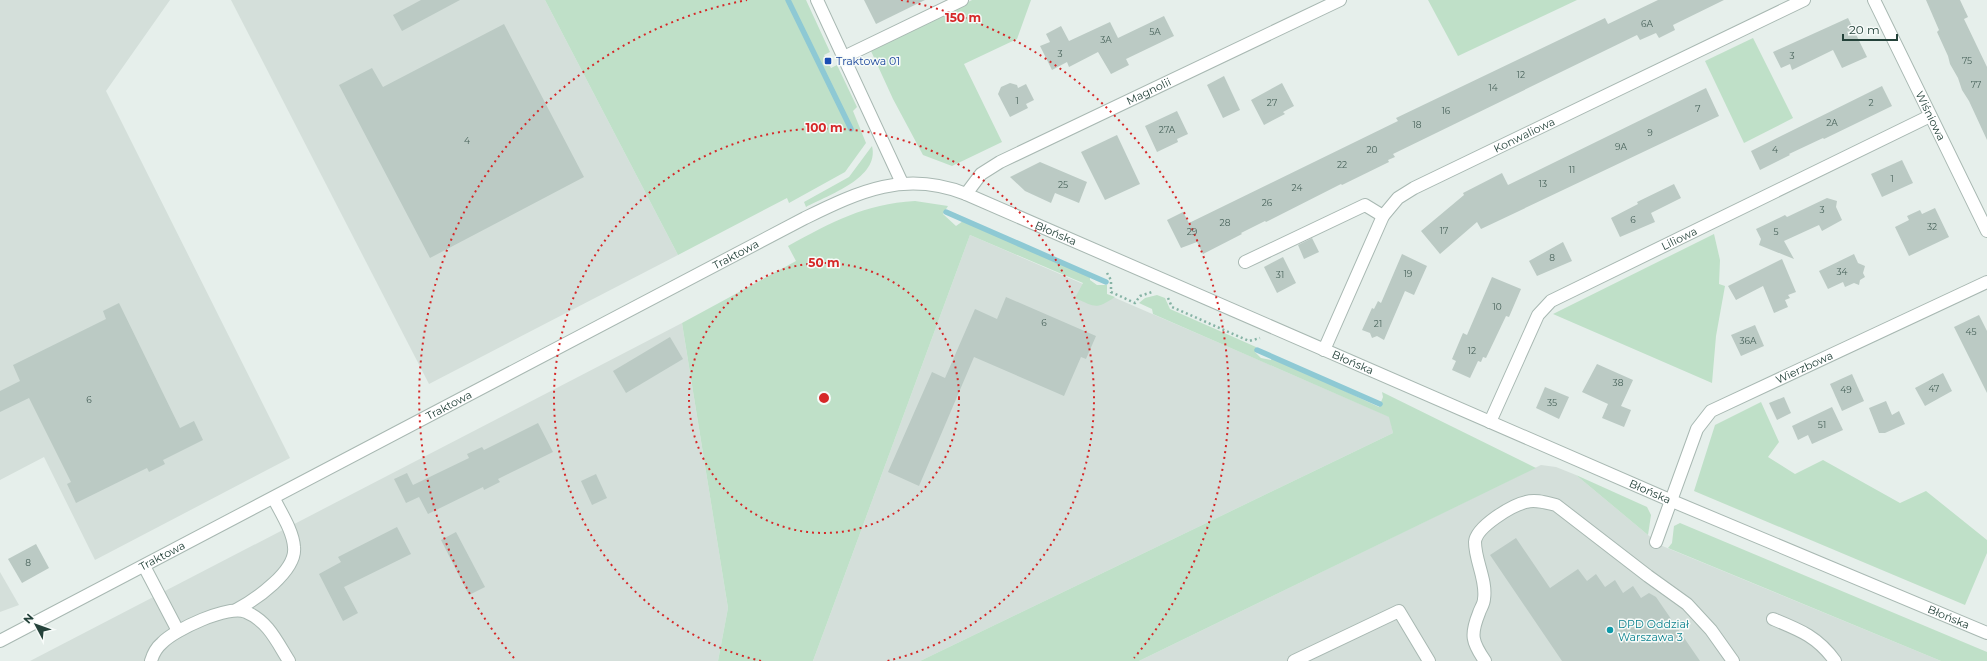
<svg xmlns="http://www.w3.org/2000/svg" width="1987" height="661" viewBox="0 0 1987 661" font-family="Montserrat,sans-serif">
  <rect width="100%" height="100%" fill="#e6efeb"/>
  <g fill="#d4dfda">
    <polygon points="0,0 170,0 106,91 290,458 95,560 44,457 0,480"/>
    <polygon points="231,0 545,0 678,255 429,384"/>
    <polygon points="970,235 1390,417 1393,433 920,661 813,661"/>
    <polygon points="682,323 728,608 718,661 30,661"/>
    <polygon points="1541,465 1556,467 1576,475 1660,545 1941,661 1139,661"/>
    <polygon points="0,572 19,605 0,612"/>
  </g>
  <g fill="#bfe0c8">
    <polygon points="545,0 806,0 830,52 824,55 831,68 837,65 857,107 853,111 866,143 845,172 789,203 787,198 678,255"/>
    <polygon points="972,0 1031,0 1017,39 964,64 1002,142 952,166 923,155 893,99 871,51"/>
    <polygon points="1428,0 1577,0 1458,56"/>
    <polygon points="1753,38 1793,118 1744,143 1705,61"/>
    <path d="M872,146C880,178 828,195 806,207L804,202L849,177Z"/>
    <path d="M915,201L948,206L943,214L956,226L963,221L1090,277V280L1097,285H1107V294L1115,297C1095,310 1096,307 1075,298L1083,283L970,235L813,661H718L728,608L682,323L796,261L788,246C832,222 864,204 915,201Z"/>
    <polygon points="1714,234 1720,260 1719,284 1725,286 1716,336 1712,383 1553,314"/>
    <polygon points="1157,295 1165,298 1170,309 1256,347 1255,352 1261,358 1271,360 1272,357 1379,407 1383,397 1382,392 1536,468 1139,661 920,661 1393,433 1389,417 1153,314 1152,309 1139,303 1145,298"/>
    <polygon points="1761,402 1779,442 1768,457 1795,474 1823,460 1900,503 1926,491 1987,540 1987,553 1965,605 1694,491 1715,425"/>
    <polygon points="1576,475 1647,507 1651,515 1648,535"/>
    <polygon points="1680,523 1987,652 1987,661 1941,661 1668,548 1672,543 1674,526"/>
  </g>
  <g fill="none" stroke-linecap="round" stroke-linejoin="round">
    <g stroke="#8ec9d4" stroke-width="5.5">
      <polyline points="788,0 851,129"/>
      <polyline points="946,212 1106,282"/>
      <polyline points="1257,350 1380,404"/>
    </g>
  </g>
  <g fill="#bbcac4">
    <polygon points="421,0 460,0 402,31 393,15"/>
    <polygon points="864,0 925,0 876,24"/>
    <polygon points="1658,0 1724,0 1673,25 1675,30 1659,38 1656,33 1640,40 1637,35 1393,154 1395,157 1388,160 1389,162 1342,185 1341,184 1266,222 1265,221 1241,233 1242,234 1203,254 1197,242 1181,248 1167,220 1183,212 1189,223 1398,121 1396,118 1605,18 1608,24"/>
    <polygon points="1926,0 1960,0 1968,17 1964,19 1987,67 1987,140 1969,101 1962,90 1958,78 1950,64 1948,56 1937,32 1939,30"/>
    <polygon points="1164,16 1174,36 1126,59 1129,65 1111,74 1098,52 1069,67 1067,62 1052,70 1040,46 1050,42 1046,34 1061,26 1069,41 1110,22 1118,38"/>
    <polygon points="1848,18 1867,57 1842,68 1833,50 1792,70 1790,64 1781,68 1773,52"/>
    <polygon points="504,24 584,177 430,258 339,85 372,68 383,87"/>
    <polygon points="1224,76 1240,110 1223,118 1207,85"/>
    <polygon points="1010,83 1017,85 1018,88 1026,84 1034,100 1026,104 1028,108 1010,117 998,94 1001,87"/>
    <polygon points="1282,83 1294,106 1283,112 1285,114 1264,125 1251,100"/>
    <polygon points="1882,86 1892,106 1824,139 1823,138 1789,154 1790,155 1760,170 1751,151"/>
    <polygon points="1706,88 1719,116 1481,229 1477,222 1440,254 1421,231 1464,195 1463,193 1502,173 1508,185"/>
    <polygon points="1177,111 1188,134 1177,139 1178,142 1157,152 1145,126"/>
    <polygon points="1117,135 1140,184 1105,200 1081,152"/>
    <polygon points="1902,160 1913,183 1882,197 1871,174"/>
    <polygon points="1040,162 1087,182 1079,203 1055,193 1051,203 1025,191 1010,177"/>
    <polygon points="1674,184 1681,198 1651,213 1655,222 1620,237 1611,218 1638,204 1637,202"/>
    <polygon points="1827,198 1837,201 1836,207 1842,220 1822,231 1819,225 1784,241 1794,259 1759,245 1761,239 1756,229 1785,215 1787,217"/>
    <polygon points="1935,208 1949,237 1909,256 1895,227 1909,220 1907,216 1920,210 1922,214"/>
    <polygon points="1312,238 1319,252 1304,259 1298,245"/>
    <polygon points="1563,242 1572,261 1537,276 1529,261"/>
    <polygon points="1402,254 1427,266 1414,295 1405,291 1384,340 1377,336 1372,338 1370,333 1362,330 1372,308 1374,309 1378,301 1381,303"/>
    <polygon points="1854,254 1858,263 1865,266 1863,273 1865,277 1860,280 1859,285 1854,283 1845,287 1843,282 1828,289 1819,271"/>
    <polygon points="1283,257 1296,283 1277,293 1264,267"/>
    <polygon points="1782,259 1796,292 1788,295 1790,298 1785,300 1788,307 1774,313 1763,286 1736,300 1728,286"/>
    <polygon points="1492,277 1521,289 1509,317 1506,316 1486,358 1483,357 1481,362 1478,361 1470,378 1452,370 1456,361 1452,359 1463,333 1467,335"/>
    <polygon points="1006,297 1096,336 1086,359 1081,357 1064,396 974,357 919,486 888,472 932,372 945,378 975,309 997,319"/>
    <polygon points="119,303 180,428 194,421 203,440 163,460 165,464 149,472 147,468 76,503 67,484 71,482 29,398 0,412 0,391 20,381 13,365 106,319 103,311"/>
    <polygon points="1979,315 1987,331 1987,393 1954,327"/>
    <polygon points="1755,325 1764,346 1741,356 1731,335"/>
    <polygon points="670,337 683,359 626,393 613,371"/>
    <polygon points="1597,364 1633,380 1621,406 1631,410 1624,427 1602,418 1608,404 1582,392"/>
    <polygon points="1943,373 1952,391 1925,406 1915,388"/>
    <polygon points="1852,374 1864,401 1842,411 1830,384"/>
    <polygon points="1545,387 1569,397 1559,419 1536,408"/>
    <polygon points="1784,397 1791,413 1777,420 1769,403"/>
    <polygon points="1886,401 1892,415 1899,411 1905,424 1885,433 1879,433 1869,408"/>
    <polygon points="1832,407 1843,430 1812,444 1808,435 1798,440 1792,426"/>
    <polygon points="538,423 553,452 498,479 500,482 484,490 483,487 428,514 419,497 406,503 394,479 407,473 413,485 469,458 467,454 482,447 484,450"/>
    <polygon points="596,474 607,498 592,505 581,481"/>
    <polygon points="397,527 411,554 344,587 358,613 343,621 319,574 341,562 338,557"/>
    <polygon points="456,532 485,587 469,595 441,540"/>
    <polygon points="1516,538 1550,588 1578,569 1587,581 1596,574 1605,587 1615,580 1623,593 1633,586 1641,598 1649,593 1656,597 1700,661 1562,661 1490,555"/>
    <polygon points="36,544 49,568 22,583 8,559"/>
  </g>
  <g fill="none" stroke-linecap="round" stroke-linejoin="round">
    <g stroke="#a8b8b2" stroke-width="14">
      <g id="minor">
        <polyline points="817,0 902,183"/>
        <path id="s1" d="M1874,0L1987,231"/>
        <polyline points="844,57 962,0"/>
        <path id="s2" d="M966,194L981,174L1000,162L1340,0"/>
        <polyline points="1245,262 1365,205 1383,216"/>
        <path id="s3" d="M1324,350L1383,216L1398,198L1414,188L1804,0"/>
        <path id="s4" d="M1490,422L1538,315L1551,301L1930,116"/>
        <path id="s5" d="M1656,542L1697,429L1711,411L1987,282"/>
        <polyline points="144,566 178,631"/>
        <path d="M236,610C255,600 297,571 294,547C293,531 281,513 274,499"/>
        <path d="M1773,619C1800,630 1818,637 1835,661"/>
        <path id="s6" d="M0,641L805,218C860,191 905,170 966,194L1672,501L1987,633"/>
        <path d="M151,661C153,654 156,648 162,643C174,630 229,604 246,612C268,621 277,642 289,661"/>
        <polyline points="1294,661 1399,611 1429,661"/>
        <path d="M1485,661C1472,642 1470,635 1479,613C1480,609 1484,604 1484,599C1487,580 1475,561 1475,542C1476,527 1512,505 1526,502C1536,499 1547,503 1556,505L1648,576L1687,604L1711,630L1733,661"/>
      </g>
    </g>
    <g stroke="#86b3a5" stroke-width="2.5" stroke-dasharray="2 3" stroke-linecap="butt">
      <polyline points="1107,273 1111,280 1111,292 1135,303 1140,296 1152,292"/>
      <polyline points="1168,298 1172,307 1249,341 1260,338"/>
    </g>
    <use href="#minor" stroke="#fff" stroke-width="12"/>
  </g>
  <g fill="none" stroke="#d62828" stroke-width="2" stroke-dasharray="2 4">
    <circle cx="824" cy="398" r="135"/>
    <path d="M761 661A270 270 0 1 1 887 661"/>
    <path d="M514 658A405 405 0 0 1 747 0M901 0A405 405 0 0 1 1134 658"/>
  </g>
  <rect fill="#1a4fb4" stroke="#f7fbf9" stroke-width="1.5" x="824" y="57" width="8" height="8" rx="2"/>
  <circle fill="#0f9aa8" stroke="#f7fbf9" stroke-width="1.5" cx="1610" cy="630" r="4"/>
  <g text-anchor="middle" stroke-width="3" stroke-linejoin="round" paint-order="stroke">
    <g font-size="9" fill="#4a645c">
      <text x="1647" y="27">6A</text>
      <text x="1155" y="35">5A</text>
      <text x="1106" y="43">3A</text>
      <text x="1060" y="57">3</text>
      <text x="1792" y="59">3</text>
      <text x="1967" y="64">75</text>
      <text x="1521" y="78">12</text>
      <text x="1976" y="88">77</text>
      <text x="1493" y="91">14</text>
      <text x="1017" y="104">1</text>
      <text x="1272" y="106">27</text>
      <text x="1871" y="106">2</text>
      <text x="1698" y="112">7</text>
      <text x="1446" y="114">16</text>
      <text x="1832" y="126">2A</text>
      <text x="1417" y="128">18</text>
      <text x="1167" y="133">27A</text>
      <text x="1650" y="136">9</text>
      <text x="467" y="144">4</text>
      <text x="1621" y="150">9A</text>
      <text x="1372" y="153">20</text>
      <text x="1775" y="153">4</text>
      <text x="1342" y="168">22</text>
      <text x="1572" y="173">11</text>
      <text x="1892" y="182">1</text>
      <text x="1543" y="187">13</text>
      <text x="1063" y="188">25</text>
      <text x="1297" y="191">24</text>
      <text x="1267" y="206">26</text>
      <text x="1822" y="213">3</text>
      <text x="1633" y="223">6</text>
      <text x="1225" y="226">28</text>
      <text x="1932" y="230">32</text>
      <text x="1444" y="234">17</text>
      <text x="1192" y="235">29</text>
      <text x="1776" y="235">5</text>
      <text x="1552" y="261">8</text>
      <text x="1842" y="275">34</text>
      <text x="1408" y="277">19</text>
      <text x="1280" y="278">31</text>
      <text x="1497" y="310">10</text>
      <text x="1044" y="326">6</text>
      <text x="1378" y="327">21</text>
      <text x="1971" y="335">45</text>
      <text x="1748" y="344">36A</text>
      <text x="1472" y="354">12</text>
      <text x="1618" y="386">38</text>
      <text x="1934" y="392">47</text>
      <text x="1846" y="393">49</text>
      <text x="89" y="403">6</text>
      <text x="1552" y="406">35</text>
      <text x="1822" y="428">51</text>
      <text x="28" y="566">8</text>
    </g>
    <g font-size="11" fill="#164399" stroke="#f7fbf9" text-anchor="start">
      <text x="836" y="65">Traktowa 01</text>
    </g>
    <g font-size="11" fill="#24423a" stroke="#f7fbf9">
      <text dy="4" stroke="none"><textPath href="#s2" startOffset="212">Magnolii</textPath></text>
      <text dy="4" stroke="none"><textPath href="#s1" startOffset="129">Wiśniowa</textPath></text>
      <text dy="4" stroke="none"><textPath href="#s3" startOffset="311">Konwaliowa</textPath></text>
      <text dy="4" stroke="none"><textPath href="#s6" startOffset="1176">Błońska</textPath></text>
      <text dy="4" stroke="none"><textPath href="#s4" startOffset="279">Liliowa</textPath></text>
      <text dy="4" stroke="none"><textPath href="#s6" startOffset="831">Traktowa</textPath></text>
      <text dy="4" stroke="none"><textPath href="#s6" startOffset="1500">Błońska</textPath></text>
      <text dy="4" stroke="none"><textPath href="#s5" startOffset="246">Wierzbowa</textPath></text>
      <text dy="4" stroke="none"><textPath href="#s6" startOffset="507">Traktowa</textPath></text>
      <text dy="4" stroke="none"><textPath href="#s6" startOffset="1824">Błońska</textPath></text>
      <text dy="4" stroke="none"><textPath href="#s6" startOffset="183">Traktowa</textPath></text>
      <text dy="4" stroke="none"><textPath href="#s6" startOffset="2148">Błońska</textPath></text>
    </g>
    <g font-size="11" fill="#0d838f" stroke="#f7fbf9" text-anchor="start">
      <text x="1618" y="628">DPD Oddział<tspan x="1618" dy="13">Warszawa 3</tspan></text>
    </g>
  </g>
  <circle cx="824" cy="398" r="6" fill="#d62828" stroke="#f7fbf9" stroke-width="2"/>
  <g font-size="12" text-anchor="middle" font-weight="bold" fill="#d62828" stroke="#f7fbf9" stroke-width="3" stroke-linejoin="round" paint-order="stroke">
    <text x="963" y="22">150 m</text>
    <text x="824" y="132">100 m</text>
    <text x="824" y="267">50 m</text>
  </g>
  <g transform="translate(36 625) rotate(311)" stroke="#f7fbf9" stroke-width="3" paint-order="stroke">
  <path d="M0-3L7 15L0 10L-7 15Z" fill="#24423a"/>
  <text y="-6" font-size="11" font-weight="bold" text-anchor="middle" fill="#24423a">N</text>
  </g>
  <path d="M1843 34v6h54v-6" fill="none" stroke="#24423a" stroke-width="2"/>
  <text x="1849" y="34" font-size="12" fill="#24423a" stroke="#f7fbf9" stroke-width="3" paint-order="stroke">20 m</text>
</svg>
